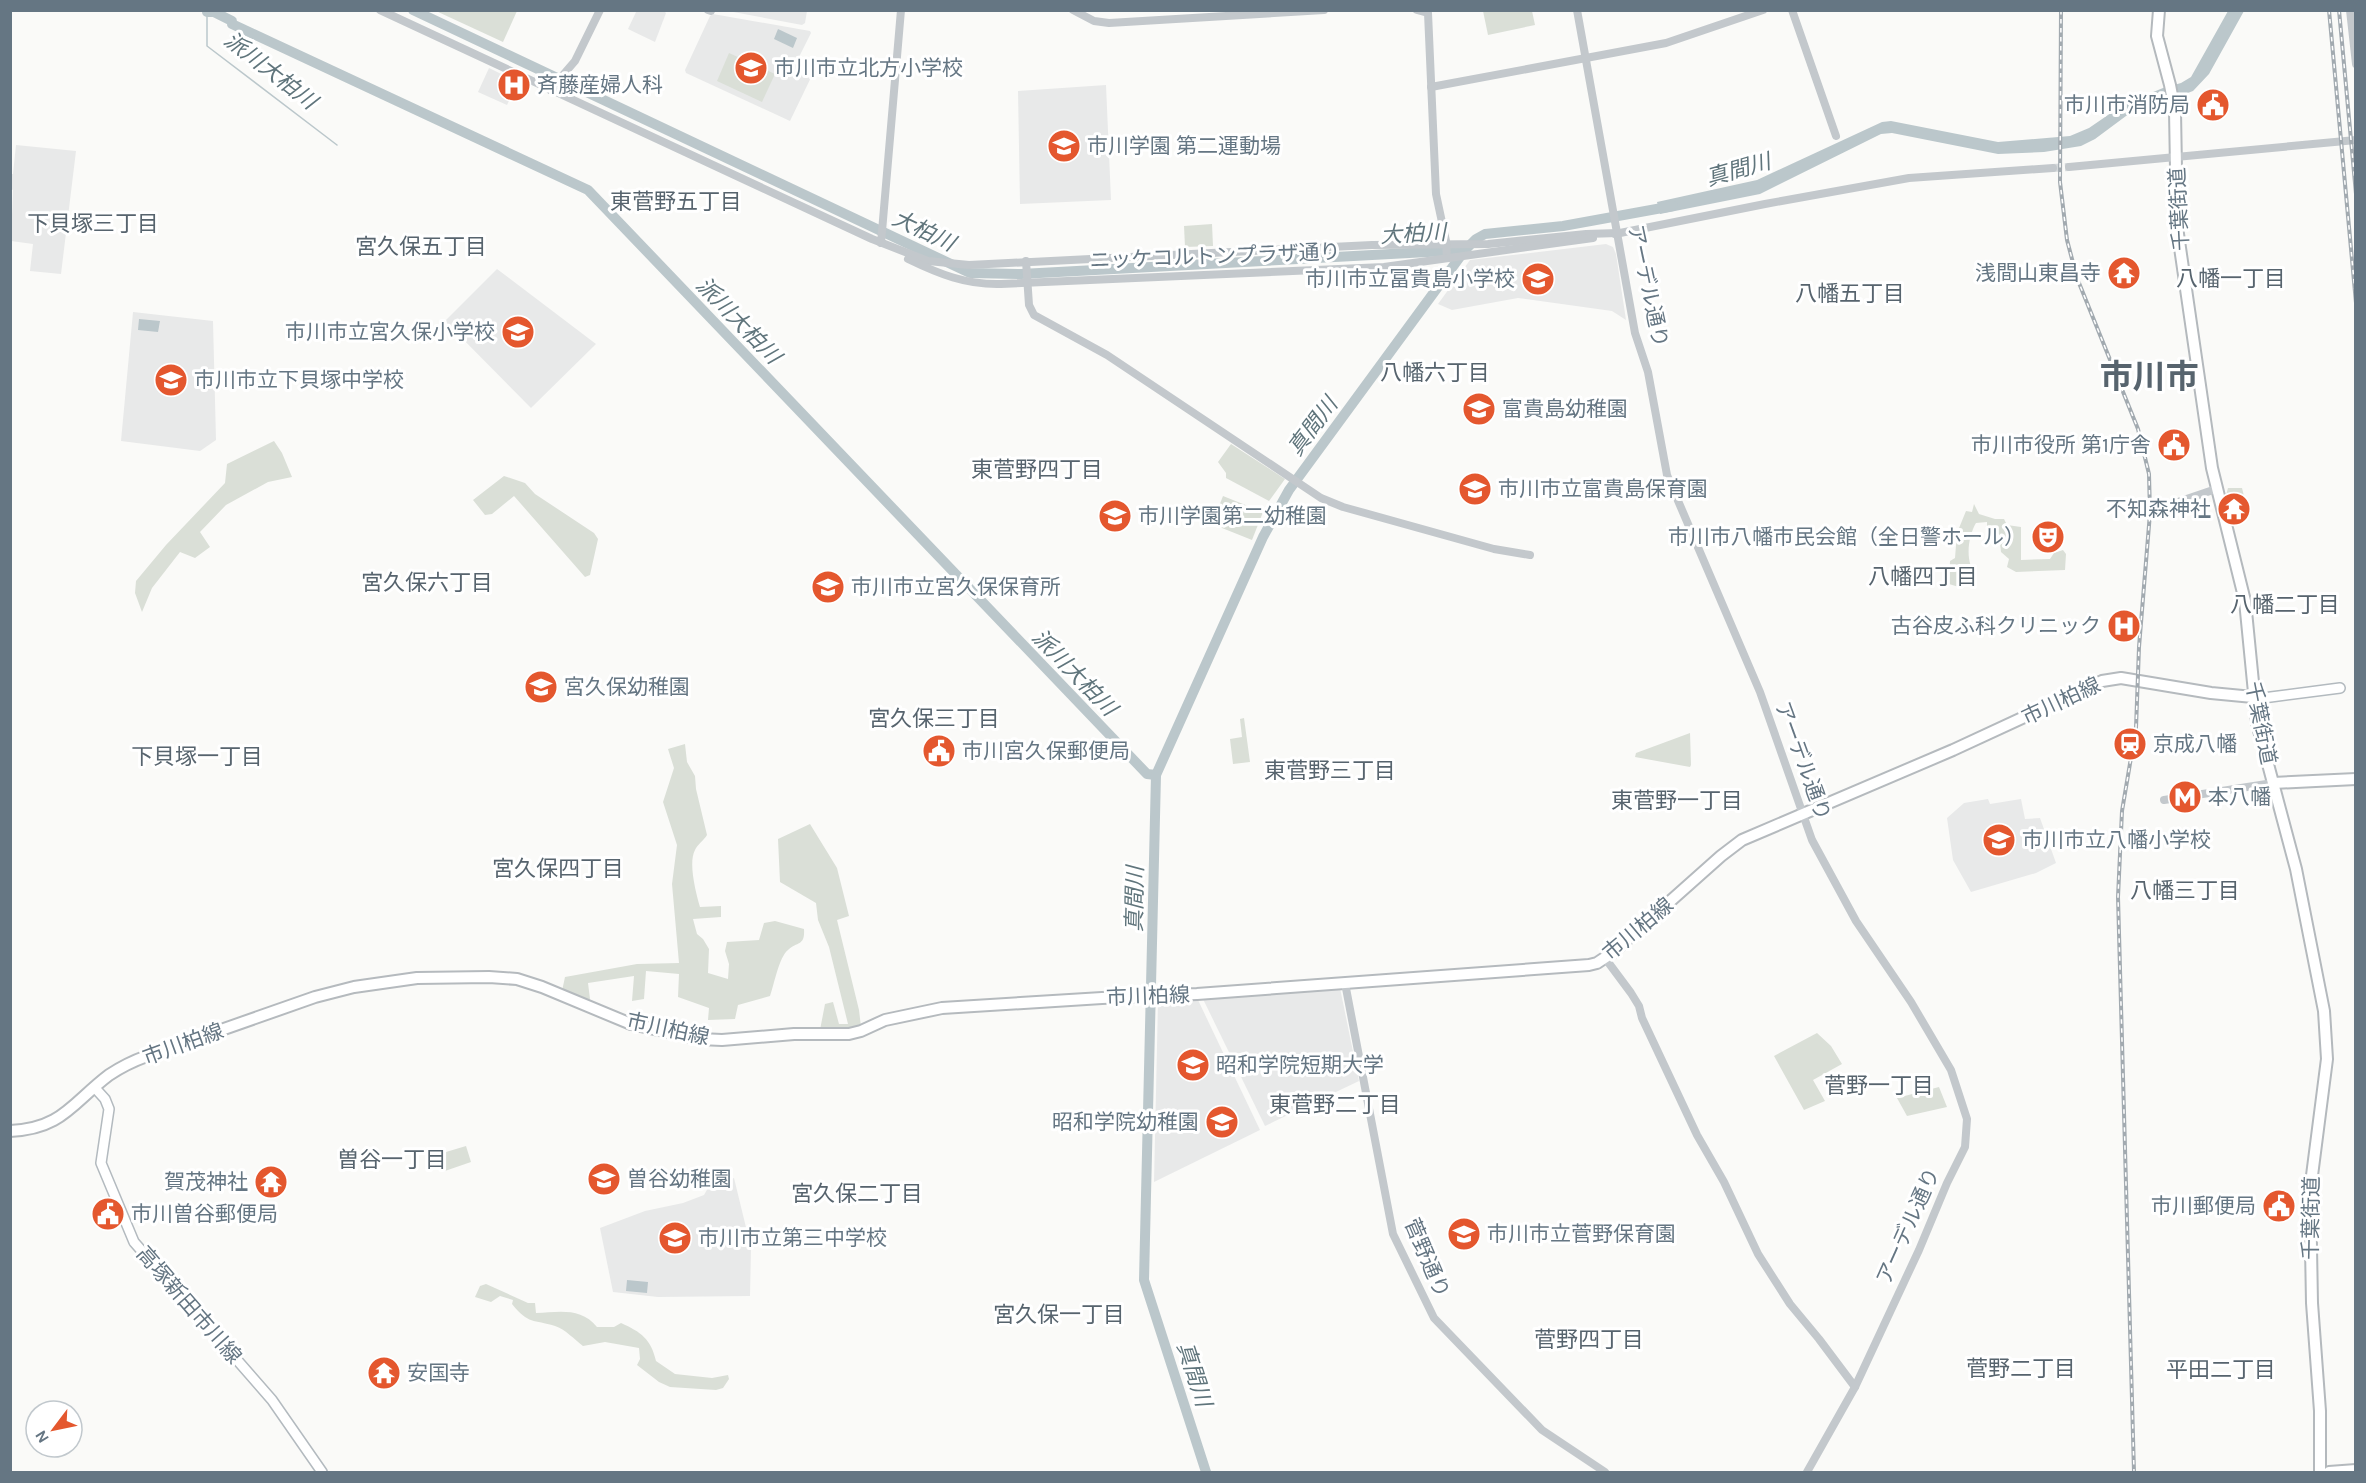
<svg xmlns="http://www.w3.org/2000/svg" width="2366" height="1483" viewBox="0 0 2366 1483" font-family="Karla,'Noto Sans JP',sans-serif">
  <rect width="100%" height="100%" fill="#fafaf8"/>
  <g fill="#e8e9e9">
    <polygon points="637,10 664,11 666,13 655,42 628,29"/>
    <polygon points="728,11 807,10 807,11 805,23 802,25"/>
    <polygon points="713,14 810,31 811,33 799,57 817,65 790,121 686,73 685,70 710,16"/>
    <polygon points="489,68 518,82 507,105 478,92"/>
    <polygon points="1106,85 1111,200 1020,204 1018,91"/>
    <polygon points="16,145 76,151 61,274 30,271 33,244 11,241 13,190 11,189 11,174 13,174"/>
    <polygon points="1606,244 1613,247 1616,254 1626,320 1612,311 1518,298 1452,310 1438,304 1470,260"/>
    <polygon points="497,269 596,344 531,408 445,321"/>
    <polygon points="133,312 213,321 216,440 200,451 121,441"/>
    <polygon points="1988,799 1990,804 2021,799 2025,819 2040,818 2056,863 2036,873 1971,892 1953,860 1947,818 1964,803"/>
    <polygon points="1340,988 1359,1081 1265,1126 1202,997"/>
    <polygon points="1195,999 1198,1000 1260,1130 1154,1182 1158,1001"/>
    <polygon points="734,1178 751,1248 750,1296 658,1297 613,1292 600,1228 645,1211 683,1203 704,1195 708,1188"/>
  </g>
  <g fill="#dadfd7">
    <polygon points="436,11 517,10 517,11 503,42"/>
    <polygon points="1483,11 1532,11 1535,25 1488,35"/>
    <polygon points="729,53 775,74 762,102 717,81"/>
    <polygon points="1212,224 1213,246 1185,247 1184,226"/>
    <polygon points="274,441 282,453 292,477 268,482 226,505 200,532 210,547 195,558 180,552 152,588 142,612 135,593 136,581 166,545 225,483 227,464"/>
    <polygon points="1231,444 1285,479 1269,501 1226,478 1226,473 1218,462"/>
    <polygon points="504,476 525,483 535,494 594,533 598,539 590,575 585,577 514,496 492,514 485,515 473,500"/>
    <polygon points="2228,488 2242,488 2249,516 2231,518 2226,495"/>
    <polygon points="1223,496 1263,512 1252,540 1212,524"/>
    <path d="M1974,504L1979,514L1995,519H2004L2007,525L2021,527V560L2050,559L2054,553L2063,550L2066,554L2065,570L2016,572L2007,567L2009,559L2001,552L1999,534L1987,533V522L1976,523C1968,536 1964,564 1977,575L1975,582H1969L1962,588L1949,584L1950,561L1955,558L1957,533L1966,511L1972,512Z"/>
    <polygon points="1244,718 1250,762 1233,764 1230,739 1242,737 1240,719"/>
    <polygon points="1690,733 1691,765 1690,767 1635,757 1636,753"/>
    <path d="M685,744L687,762L695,776L696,789L707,835C704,840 697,845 695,850C688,863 696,893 700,907L721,906V917L693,919L697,934L703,939L709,949L708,973L728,979L729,964L725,951L727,942L759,940L764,923L775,921L804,929C805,946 798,941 788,950C779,957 774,985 770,996L738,1005L735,1019L708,1020L709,1008L678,997L679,974L646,971L644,999L632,1001L634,976L588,983L590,999L586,1001L562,991L565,977L637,964L679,963L672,884L677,845L663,802L674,768L668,749Z"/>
    <polygon points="810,824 837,868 849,916 837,920 859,1010 861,1027 843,1030 820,1030 825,1004 833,1002 839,1024 848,1024 829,947 818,920 816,903 780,882 778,839"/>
    <polygon points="1817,1033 1831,1046 1842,1064 1813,1080 1825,1101 1804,1110 1774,1056"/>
    <polygon points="1939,1087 1947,1107 1907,1116 1897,1098"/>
    <polygon points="466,1146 471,1162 442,1172 436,1155"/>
    <path d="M486,1284L528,1303H535L536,1313C559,1312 581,1307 597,1327H614L621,1323C641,1332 651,1339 656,1361L675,1374L712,1378L728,1375L729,1379L723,1388L716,1390L670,1387L659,1382L637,1365L640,1359L639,1348L605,1342L583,1346C575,1340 565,1329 555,1326C533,1319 529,1325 512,1304L513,1300L500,1296L491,1302L475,1297L480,1286Z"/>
  </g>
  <g fill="#bbc7cb">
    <polygon points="2228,11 2244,11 2209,74 2193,91 2126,116 2095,139 2081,146 2044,152 1998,154 1892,133 1881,134 1760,194 1660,214 1657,202 1757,180 1882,122 1891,121 1998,142 2070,136 2089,128 2124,104 2163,88 2181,83 2191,77"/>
    <polygon points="778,29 797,38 793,48 774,39"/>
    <polygon points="139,319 160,321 158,332 138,330"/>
    <polygon points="627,1280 648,1282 647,1293 626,1291"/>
  </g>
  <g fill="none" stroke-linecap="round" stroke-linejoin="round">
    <polyline stroke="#bbc7cb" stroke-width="1.5" points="207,10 207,46 337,145"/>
    <g stroke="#bbc7cb" stroke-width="10">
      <polyline points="413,10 970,273 1021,274 1465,250"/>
      <polyline points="207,12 214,12 232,21 232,24 588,190 1147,774 1156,775"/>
      <polyline points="1206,1472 1144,1280 1156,775 1263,537 1289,490 1465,250 1476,239 1485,234 1563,226 1673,206"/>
    </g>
    <polyline stroke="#d5d9db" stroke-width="8" stroke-dasharray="8 4" stroke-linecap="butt" points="2053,168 2069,167"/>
    <g stroke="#b3babf" stroke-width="12">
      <g id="secondary">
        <polyline points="2253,697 2263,698 2340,688"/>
        <polyline points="95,1088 105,1099 109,1109 101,1163 134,1242 272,1400 322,1472"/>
      </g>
    </g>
    <g stroke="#b5babe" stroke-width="14">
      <g id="primary">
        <polyline points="2273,783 2356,779"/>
        <path d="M10,1131C62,1129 72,1103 109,1075C121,1067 133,1061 147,1056L315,997L354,987L417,978L489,977L517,979L542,987L631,1024L700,1039L722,1040L794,1034H849L861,1031L885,1020L942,1008L1102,998L1197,994L1589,965L1597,963L1612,953L1721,856L1742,840L1953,750L2102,681L2121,678L2211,693L2253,697"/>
      </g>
    </g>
    <g stroke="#b4b9bd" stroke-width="14">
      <g id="trunk">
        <polyline points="2159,10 2157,36 2170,85 2175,111 2177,227 2212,468 2245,601 2257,723 2296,869 2324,1011 2327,1059 2310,1191 2312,1303 2320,1411 2320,1472"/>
        <polyline points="2329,1472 2356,1470"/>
      </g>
    </g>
    <g stroke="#c3c8cc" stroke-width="8">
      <polyline points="380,10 872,239 928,261 969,265 1372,245 1488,244 1586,234 1618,233"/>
      <polyline points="708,10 711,11"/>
      <polyline points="1073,10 1094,21 1109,23 1324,10"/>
      <polyline points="1417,10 1428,13 1436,194 1446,241 1447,258"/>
      <polyline points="1577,10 1635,333 1648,372 1667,475 1760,692 1812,840 1856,921 1911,1002 1951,1070 1967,1119 1965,1147 1947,1183 1919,1250 1855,1387 1807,1472"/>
      <polyline points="1792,10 1836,136"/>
      <polyline points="2350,10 2356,64"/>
      <polyline points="1431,87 1666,43 1763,10"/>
      <polyline points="550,90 575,61 600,10"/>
      <polyline points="2069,167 2356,140"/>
      <polyline points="1615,234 1765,204 1909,178 2053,168"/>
      <polyline points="881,243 901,10"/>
      <path d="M908,259C939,274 966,285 1001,284L1384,267L1593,238"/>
      <polyline points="1026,261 1029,305 1034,315 1107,355 1321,498 1343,507 1494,549 1530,555"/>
      <polyline points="2160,508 2216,489"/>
      <polyline points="2164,800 2273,783"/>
      <polyline points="1605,958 1631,993 1639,1006 1642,1018 1697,1135 1724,1182 1758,1254 1790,1304 1819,1339 1855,1387"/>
      <polyline points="1345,983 1393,1234 1434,1318 1542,1430 1605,1472"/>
    </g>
    <use href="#secondary" stroke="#fff" stroke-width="9"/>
    <use href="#primary" stroke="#fff" stroke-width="10"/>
    <use href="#trunk" stroke="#fff" stroke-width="10"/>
    <g stroke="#a2aab0" stroke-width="4">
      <g id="rail">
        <polyline points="2061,10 2060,182 2067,240 2077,278 2138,429 2149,474 2150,513 2139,647 2136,728 2122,811 2118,897 2134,1472"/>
        <polyline points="2329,10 2356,303"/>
        <polyline points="2339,10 2356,194"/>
      </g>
    </g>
    <use href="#rail" stroke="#fff" stroke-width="1.5" stroke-dasharray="4.5" stroke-linecap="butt"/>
  </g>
  <defs>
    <g id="school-disc" transform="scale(1.725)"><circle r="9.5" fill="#e4572e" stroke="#fff"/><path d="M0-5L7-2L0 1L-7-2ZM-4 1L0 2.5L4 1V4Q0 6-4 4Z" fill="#fff"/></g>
    <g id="hospital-disc" transform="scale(1.725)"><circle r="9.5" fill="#e4572e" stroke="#fff"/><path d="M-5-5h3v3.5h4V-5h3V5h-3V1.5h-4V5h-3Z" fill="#fff"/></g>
    <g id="civic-disc" transform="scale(1.725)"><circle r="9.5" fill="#e4572e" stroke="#fff"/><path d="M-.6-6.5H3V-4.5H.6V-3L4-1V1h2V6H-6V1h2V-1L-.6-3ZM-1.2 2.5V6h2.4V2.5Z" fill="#fff"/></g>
    <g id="temple-disc" transform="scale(1.725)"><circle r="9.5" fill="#e4572e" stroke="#fff"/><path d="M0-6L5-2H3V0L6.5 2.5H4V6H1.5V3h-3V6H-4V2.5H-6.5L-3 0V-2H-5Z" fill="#fff"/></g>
    <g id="theatre-disc" transform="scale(1.725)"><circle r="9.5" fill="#e4572e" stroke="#fff"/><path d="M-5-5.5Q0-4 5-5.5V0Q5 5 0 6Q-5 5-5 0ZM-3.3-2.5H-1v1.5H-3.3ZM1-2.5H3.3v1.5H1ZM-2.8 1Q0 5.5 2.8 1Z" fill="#fff"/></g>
    <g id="station-disc" transform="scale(1.725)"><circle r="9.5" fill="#e4572e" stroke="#fff"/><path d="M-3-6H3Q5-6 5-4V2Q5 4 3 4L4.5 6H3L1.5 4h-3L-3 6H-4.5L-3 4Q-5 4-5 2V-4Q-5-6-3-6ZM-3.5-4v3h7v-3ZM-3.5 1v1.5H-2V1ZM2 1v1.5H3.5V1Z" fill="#fff"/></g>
    <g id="metro-disc" transform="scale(1.725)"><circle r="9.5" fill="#e4572e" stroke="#fff"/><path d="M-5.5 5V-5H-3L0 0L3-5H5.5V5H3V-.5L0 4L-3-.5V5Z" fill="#fff"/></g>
    <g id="university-disc" transform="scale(1.725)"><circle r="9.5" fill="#e4572e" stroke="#fff"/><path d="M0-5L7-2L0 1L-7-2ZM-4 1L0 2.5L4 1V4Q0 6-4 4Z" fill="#fff"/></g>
  </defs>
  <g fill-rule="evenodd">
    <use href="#school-disc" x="751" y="68"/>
    <use href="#hospital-disc" x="514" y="85"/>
    <use href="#civic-disc" x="2213" y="105"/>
    <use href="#school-disc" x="1064" y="146"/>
    <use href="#temple-disc" x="2124" y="273"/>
    <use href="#school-disc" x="1538" y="279"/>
    <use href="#school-disc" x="518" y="332"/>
    <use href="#school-disc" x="171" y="380"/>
    <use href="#school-disc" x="1479" y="409"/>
    <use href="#civic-disc" x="2174" y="445"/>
    <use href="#school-disc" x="1475" y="489"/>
    <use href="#temple-disc" x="2234" y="509"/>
    <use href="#school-disc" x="1115" y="516"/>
    <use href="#theatre-disc" x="2048" y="537"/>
    <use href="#school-disc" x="828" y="587"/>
    <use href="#hospital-disc" x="2124" y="626"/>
    <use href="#school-disc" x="541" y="687"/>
    <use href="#station-disc" x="2130" y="744"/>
    <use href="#civic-disc" x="939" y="751"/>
    <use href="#metro-disc" x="2185" y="797"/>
    <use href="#school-disc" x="1999" y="840"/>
    <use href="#university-disc" x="1193" y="1065"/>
    <use href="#school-disc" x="1222" y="1122"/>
    <use href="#school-disc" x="604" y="1179"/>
    <use href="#temple-disc" x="271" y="1182"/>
    <use href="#civic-disc" x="2279" y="1206"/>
    <use href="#civic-disc" x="108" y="1214"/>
    <use href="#school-disc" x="1464" y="1234"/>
    <use href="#school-disc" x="675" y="1238"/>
    <use href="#temple-disc" x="384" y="1373"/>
  </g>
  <g text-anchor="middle" stroke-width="6" stroke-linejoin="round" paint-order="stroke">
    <g font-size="21" fill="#657683" stroke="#fff" text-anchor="start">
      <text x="774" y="75">市川市立北方小学校</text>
      <text x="537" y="92">斉藤産婦人科</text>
      <text x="2190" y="112" text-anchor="end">市川市消防局</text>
      <text x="1087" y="153">市川学園 第二運動場</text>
      <text x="2101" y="280" text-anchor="end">浅間山東昌寺</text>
      <text x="1515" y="286" text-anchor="end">市川市立冨貴島小学校</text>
      <text x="495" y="339" text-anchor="end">市川市立宮久保小学校</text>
      <text x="194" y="387">市川市立下貝塚中学校</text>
      <text x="1502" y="416">富貴島幼稚園</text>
      <text x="2151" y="452" text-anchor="end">市川市役所 第1庁舎</text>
      <text x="1498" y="496">市川市立富貴島保育園</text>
      <text x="2211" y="516" text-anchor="end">不知森神社</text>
      <text x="1138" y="523">市川学園第二幼稚園</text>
      <text x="2025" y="544" text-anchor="end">市川市八幡市民会館（全日警ホール）</text>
      <text x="851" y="594">市川市立宮久保保育所</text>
      <text x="2101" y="633" text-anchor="end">古谷皮ふ科クリニック</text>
      <text x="564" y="694">宮久保幼稚園</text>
      <text x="2153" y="751">京成八幡</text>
      <text x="962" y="758">市川宮久保郵便局</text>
      <text x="2208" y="804">本八幡</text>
      <text x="2022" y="847">市川市立八幡小学校</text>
      <text x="1216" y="1072">昭和学院短期大学</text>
      <text x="1199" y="1129" text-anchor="end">昭和学院幼稚園</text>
      <text x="627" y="1186">曽谷幼稚園</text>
      <text x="248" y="1189" text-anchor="end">賀茂神社</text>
      <text x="2256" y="1213" text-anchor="end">市川郵便局</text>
      <text x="131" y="1221">市川曽谷郵便局</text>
      <text x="1487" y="1241">市川市立菅野保育園</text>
      <text x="698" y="1245">市川市立第三中学校</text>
      <text x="407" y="1380">安国寺</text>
    </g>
    <g font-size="21" fill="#657683" stroke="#fff">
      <text transform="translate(2179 209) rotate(-93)" y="7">千葉街道</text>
      <text transform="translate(1215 256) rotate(-2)" y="7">ニッケコルトンプラザ通り</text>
      <text transform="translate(1648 286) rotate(78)" y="7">アーデル通り</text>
      <text transform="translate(2061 701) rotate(-25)" y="7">市川柏線</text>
      <text transform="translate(2261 723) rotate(79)" y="7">千葉街道</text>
      <text transform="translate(1803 761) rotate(70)" y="7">アーデル通り</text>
      <text transform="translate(1638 929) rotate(-40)" y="7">市川柏線</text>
      <text transform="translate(1148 996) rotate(-2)" y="7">市川柏線</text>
      <text transform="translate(668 1029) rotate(12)" y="7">市川柏線</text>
      <text transform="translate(183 1044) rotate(-20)" y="7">市川柏線</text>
      <text transform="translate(2311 1218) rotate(-89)" y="7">千葉街道</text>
      <text transform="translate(1908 1226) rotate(-66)" y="7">アーデル通り</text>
      <text transform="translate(1427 1258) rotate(67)" y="7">菅野通り</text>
      <text transform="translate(189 1305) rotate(49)" y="7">高塚新田市川線</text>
    </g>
    <g font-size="22" font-style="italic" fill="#60757c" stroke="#fff">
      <text transform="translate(271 70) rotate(38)" y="8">派川大柏川</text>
      <text transform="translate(1738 169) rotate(-16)" y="8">真間川</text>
      <text transform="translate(924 230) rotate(25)" y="8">大柏川</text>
      <text transform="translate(1413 233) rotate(-3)" y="8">大柏川</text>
      <text transform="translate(739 320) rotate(46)" y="8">派川大柏川</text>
      <text transform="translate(1312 426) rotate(-53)" y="8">真間川</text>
      <text transform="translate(1075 672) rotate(46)" y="8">派川大柏川</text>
      <text transform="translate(1134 899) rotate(-89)" y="8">真間川</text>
      <text transform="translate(1195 1374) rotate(72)" y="8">真間川</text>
    </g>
    <g font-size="22" fill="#57646e" stroke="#fff">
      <text x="676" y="209">東菅野五丁目</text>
      <text x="93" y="231">下貝塚三丁目</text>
      <text x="421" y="254">宮久保五丁目</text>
      <text x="2231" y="286">八幡一丁目</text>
      <text x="1850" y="301">八幡五丁目</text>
      <text x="1435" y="380">八幡六丁目</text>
      <text x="1037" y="477">東菅野四丁目</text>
      <text x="1923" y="584">八幡四丁目</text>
      <text x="427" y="590">宮久保六丁目</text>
      <text x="2285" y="612">八幡二丁目</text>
      <text x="934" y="726">宮久保三丁目</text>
      <text x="197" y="764">下貝塚一丁目</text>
      <text x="1330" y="778">東菅野三丁目</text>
      <text x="1677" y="808">東菅野一丁目</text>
      <text x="558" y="876">宮久保四丁目</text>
      <text x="2185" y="898">八幡三丁目</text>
      <text x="1879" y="1093">菅野一丁目</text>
      <text x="1335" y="1112">東菅野二丁目</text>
      <text x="392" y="1167">曽谷一丁目</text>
      <text x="857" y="1201">宮久保二丁目</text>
      <text x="1059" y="1322">宮久保一丁目</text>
      <text x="1589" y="1347">菅野四丁目</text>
      <text x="2021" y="1376">菅野二丁目</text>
      <text x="2221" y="1377">平田二丁目</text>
    </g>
    <g font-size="33" font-weight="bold" fill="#57646e" stroke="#fff">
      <text x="2149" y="388">市川市</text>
    </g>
  </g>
  <rect width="2366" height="1483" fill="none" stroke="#657683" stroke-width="24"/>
  <g transform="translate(54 1429) rotate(238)"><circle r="28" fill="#ffffff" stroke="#c1c8cd" stroke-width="1.5"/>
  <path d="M0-4.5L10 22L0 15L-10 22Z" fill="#e4572e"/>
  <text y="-9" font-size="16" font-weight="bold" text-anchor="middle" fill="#657683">N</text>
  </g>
</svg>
